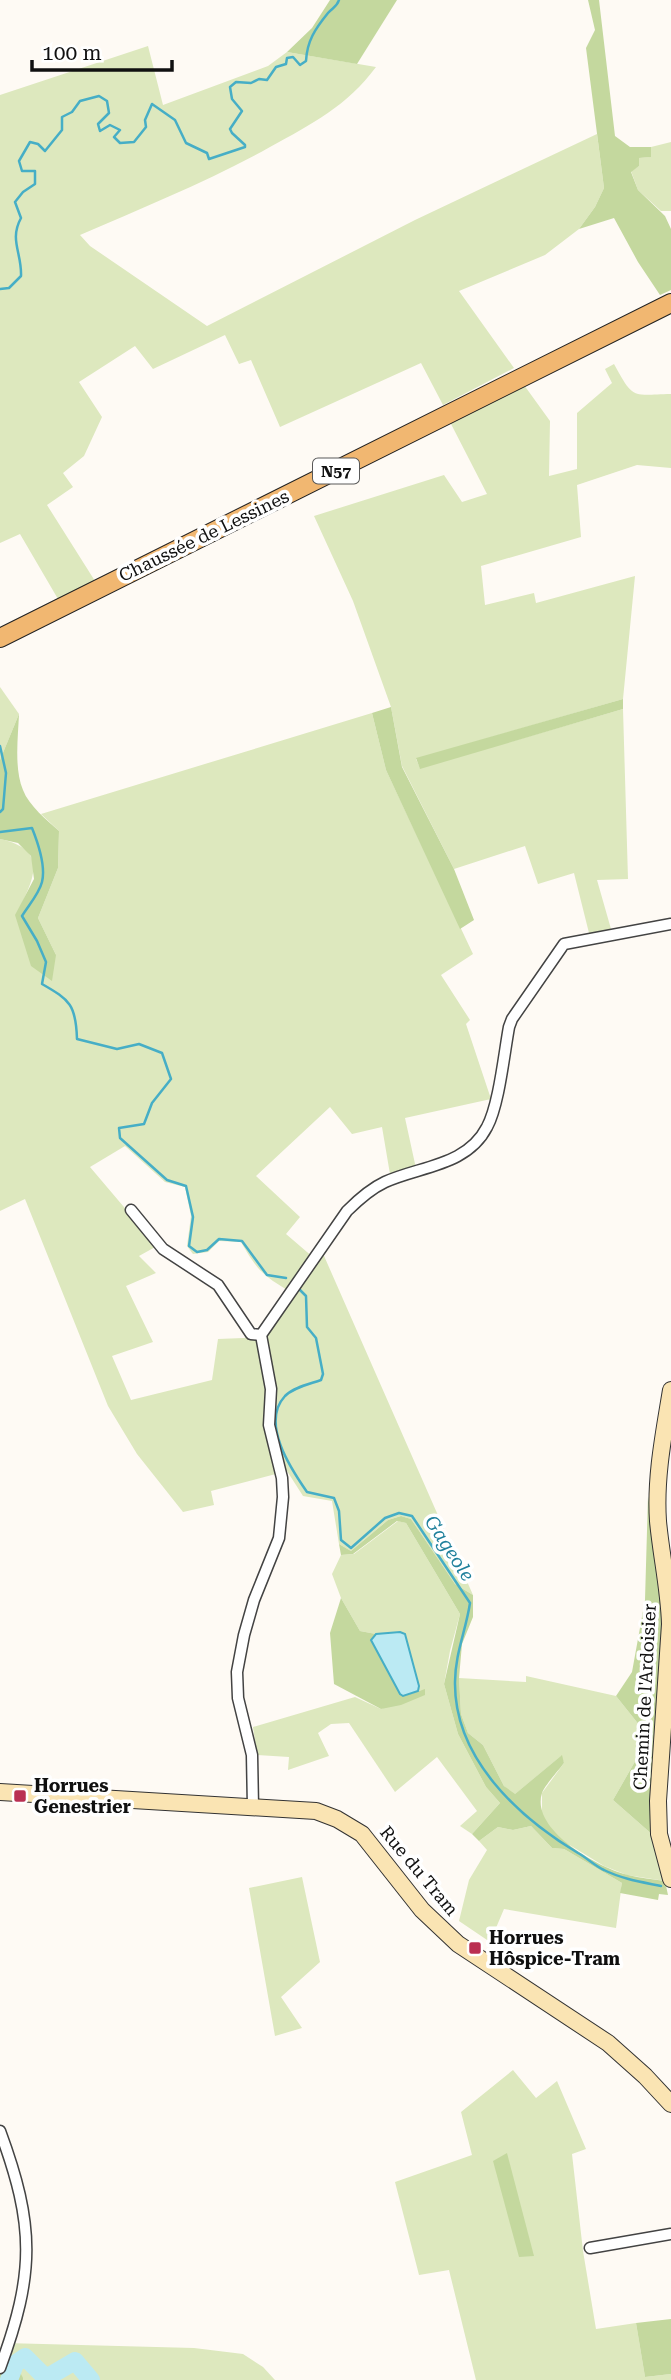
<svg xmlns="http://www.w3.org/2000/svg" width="671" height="2380" viewBox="0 0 671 2380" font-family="'Roboto Serif',serif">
  <rect width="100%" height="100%" fill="#fefaf4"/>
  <g fill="#dde8be" fill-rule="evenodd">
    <path d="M148,46L163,105L268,66L287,52L376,67C347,106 312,124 270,147C209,181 144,207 80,235L90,246L207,326L415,220L597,134L604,188L595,207L579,229L545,255L459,291L514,368L443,405L421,363L280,427L251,360L239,364L225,335L153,369L135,346L79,382L102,417L84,456L63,473L73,487L47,505L95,581L58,599L20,534L0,543V95Z"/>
    <polygon points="671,142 671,211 661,211 638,190 631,171 639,166 639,158 650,157 651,147"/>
    <path d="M614,364C634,400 631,395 671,394V468L637,465L577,485L581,537L481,566L485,605L534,593L536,603L635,576L623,699L416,759L420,768L623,709L628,879L597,880L613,936L591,941L574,873L538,884L525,846L454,869L402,766L391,707L353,601L314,516L444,475L462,502L487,494L450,422L524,385L550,421L549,476L577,469V413L612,383L605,369Z"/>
    <polygon points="0,687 19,714 0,760"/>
    <path d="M372,713L386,770L473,954L441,975L470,1020L466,1024L491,1099L405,1118L417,1173L391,1180L382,1127L352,1134L330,1107L256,1176L300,1217L286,1234L314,1258L321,1249L473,1595L455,1584L411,1519L401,1516L388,1520L351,1551L339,1544L332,1501L303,1496L287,1471L211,1491L214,1505L183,1512L137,1454L108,1406L25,1199L0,1211V839C52,850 32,882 16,915L56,955L38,918L58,868L59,831L41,814ZM125,1146L165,1182L185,1187L191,1216L187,1246L193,1254L208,1252L219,1241L241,1242C257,1270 263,1276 291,1292L265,1337L218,1339L212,1380L131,1400L112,1356L153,1342L126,1286L156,1273L139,1256L157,1246L90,1167Z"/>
    <polygon points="398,1521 406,1523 460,1614 450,1651 444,1684 458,1734 486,1787 500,1803 472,1834 460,1826 477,1811 437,1757 395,1792 349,1723 331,1724 318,1733 329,1756 288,1770 289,1757 257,1755 253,1727 355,1697 381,1709 425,1690 418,1691 419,1686 400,1632 376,1634 360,1631 341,1598 332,1574 341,1555 354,1554"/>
    <polygon points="526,1676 616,1696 640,1726 637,1758 613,1800 654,1836 665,1881 627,1875 604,1866 558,1838 542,1817 542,1793 564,1763 561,1756 514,1795 504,1786 483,1745 468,1733 461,1714 459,1678 526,1682"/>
    <polygon points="531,1826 552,1848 564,1849 622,1883 616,1928 504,1909 490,1942 459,1921 469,1880 487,1850 479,1841 498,1827 513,1830"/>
    <polygon points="302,1877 320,1962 281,1997 302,2028 275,2036 249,1888"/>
    <polygon points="513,2070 536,2098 557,2081 586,2149 572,2154 583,2251 596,2329 636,2323 645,2377 671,2374 671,2380 476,2380 449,2270 419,2275 395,2182 472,2155 461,2112"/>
    <polygon points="5,2343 194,2348 243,2354 263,2367 275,2380 23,2380"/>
  </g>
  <g fill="#c4d89e">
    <polygon points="330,0 397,0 357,64 287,52 312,28"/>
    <polygon points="588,0 599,0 615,136 630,147 651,147 651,157 639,158 639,166 631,172 638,190 665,216 671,229 671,290 660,295 638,262 614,218 579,229 595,207 604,188 586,48 595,30"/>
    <polygon points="623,699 623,709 420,769 416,758"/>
    <polygon points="391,707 402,767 454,869 474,920 460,929 386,770 372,713"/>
    <path d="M19,714C18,737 14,769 23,790C29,806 47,820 59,831L58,868L38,918L56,955L52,981L31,966L15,915L34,879L31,856L18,843L0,839V760Z"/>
    <polygon points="648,1496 664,1597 654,1836 613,1800 637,1758 640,1726 616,1696 632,1672 645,1600"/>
    <path d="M401,1516L411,1519L455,1584L473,1595V1617L462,1644L459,1678L461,1714L468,1733L483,1745L504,1786L515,1794L562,1755L564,1763C559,1770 545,1785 542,1793C530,1830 599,1868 628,1875C640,1878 653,1879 665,1881L668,1895L659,1894L658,1900L620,1893L622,1883L564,1849L552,1848L531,1826L513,1830L498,1827L479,1841L472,1834L500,1803L486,1787L458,1734L444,1684L460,1614L406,1523L397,1521L353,1554L341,1555L339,1544L351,1551L388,1520Z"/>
    <polygon points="341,1598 360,1631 376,1634 372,1640 404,1696 425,1689 425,1695 401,1705 381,1709 334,1684 330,1633"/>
    <polygon points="507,2153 534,2256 519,2257 493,2161"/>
    <polygon points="671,2319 671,2374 645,2377 636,2323"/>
    <polygon points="5,2343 23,2378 23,2380 0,2380 0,2355"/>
  </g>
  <polygon fill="#bbeaf3" stroke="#46aec6" stroke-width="2" points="400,1632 405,1634 419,1686 418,1691 403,1696 400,1694 371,1640 376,1634"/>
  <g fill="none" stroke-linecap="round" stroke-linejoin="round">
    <g stroke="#46aec6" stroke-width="2.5">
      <path d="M0,289L9,288L21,276C22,253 9,240 21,218L15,202L23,192L35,184V171H22L19,161L30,142L38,144L45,151L62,130V117L72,112L80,101L99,96L107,101L109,113L98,124L100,131L110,125L120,130L114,137L120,143L134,142L146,127L145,120L152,104L175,120L186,143L207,153L209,159L245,147V145L232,133L230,129L242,111L232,99L230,87L236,82L251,83L259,79L267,80L276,67L286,64L287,58L293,57L300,65L306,61C307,41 315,29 328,13C332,8 337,7 339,0"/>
      <polyline points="0,746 6,773 3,809 0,812"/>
      <path d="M0,832L32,828C38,843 46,866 42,882C39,894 28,906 22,916L37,941L46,962L42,984C70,1000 76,1005 77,1039L117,1049L139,1044L162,1053L171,1079L152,1103L144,1124L119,1128L120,1138L167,1180L186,1186L193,1217L189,1246L197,1252L207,1250L219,1239L242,1241L267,1275L286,1278"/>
      <path d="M298,1288L306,1296L307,1327L316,1338L323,1374L321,1380C310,1384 294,1387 285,1396C260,1423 291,1469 307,1492L334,1498L339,1511L341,1540L351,1548L385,1518L399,1513L412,1516L470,1603C466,1630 455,1654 455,1682C454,1758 518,1817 578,1853C587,1858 595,1866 604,1870C622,1879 642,1882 661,1886"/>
    </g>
    <polyline stroke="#bbeaf3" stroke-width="18" points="9,2380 15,2364 25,2357 46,2378 75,2361 91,2380"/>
    <g stroke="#434343" stroke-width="13">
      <g id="street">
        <polyline points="131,1210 163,1249 218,1285 251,1334 261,1335"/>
        <path d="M253,1807L252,1755L238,1698L237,1672L244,1635L254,1600L279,1538L283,1497L282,1478L269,1425L271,1389L261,1335L347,1211C358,1200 370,1189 385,1182C420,1166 467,1166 487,1127C499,1105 504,1054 509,1027L512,1019L564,944L671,924"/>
        <path d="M0,2131C35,2226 35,2273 0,2368"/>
        <polyline points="590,2248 671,2234"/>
      </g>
    </g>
    <g stroke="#323232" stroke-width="18">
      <g id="secondary">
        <path d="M671,1390C664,1433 655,1477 658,1521C661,1555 669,1589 670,1624L658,1801L659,1834L671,1879"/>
        <polyline points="0,1792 316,1811 337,1819 362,1834 422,1910 458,1944 608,2043 645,2076 671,2104"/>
      </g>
    </g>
    <g stroke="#212121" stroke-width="20">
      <polyline id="primary" points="0,638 671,303"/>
    </g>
    <use href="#street" stroke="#fff" stroke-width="10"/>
    <use href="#secondary" stroke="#fae4b3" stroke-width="16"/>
    <use href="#primary" stroke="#f1b771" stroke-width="18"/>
  </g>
  <g fill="#ba2f52" stroke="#fff" stroke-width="2.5">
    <rect x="13" y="1789" width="14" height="14" rx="3.5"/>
    <rect x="468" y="1941" width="14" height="14" rx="3.5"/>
  </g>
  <g text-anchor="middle" stroke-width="7" stroke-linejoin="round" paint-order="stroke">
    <rect fill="#fff" stroke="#585858" stroke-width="2" x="313" y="458.5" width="46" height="25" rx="5"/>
    <g font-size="16" font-weight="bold" fill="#101010">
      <text x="336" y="477">N57</text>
    </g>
    <g font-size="18" fill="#101010" stroke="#fff">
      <text transform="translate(204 536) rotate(-26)" y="6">Chaussée de Lessines</text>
      <text transform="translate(645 1697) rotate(-87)" y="6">Chemin de l'Ardoisier</text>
      <text transform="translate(419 1871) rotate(50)" y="6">Rue du Tram</text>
    </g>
    <g font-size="18" font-weight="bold" fill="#101010" stroke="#fff" text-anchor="start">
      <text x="34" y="1792">Horrues<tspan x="34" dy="21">Genestrier</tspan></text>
      <text x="489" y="1944">Horrues<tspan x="489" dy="21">Hôspice-Tram</tspan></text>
    </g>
    <g font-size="19" font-style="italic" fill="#1f809c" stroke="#fff">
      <text transform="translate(450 1548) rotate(57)" y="7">Gageole</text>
    </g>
  </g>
  <path d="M32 60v10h140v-10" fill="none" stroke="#101010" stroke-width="3.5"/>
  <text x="42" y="60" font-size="21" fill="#101010" stroke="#ffffff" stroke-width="5" paint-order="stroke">100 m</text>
</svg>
